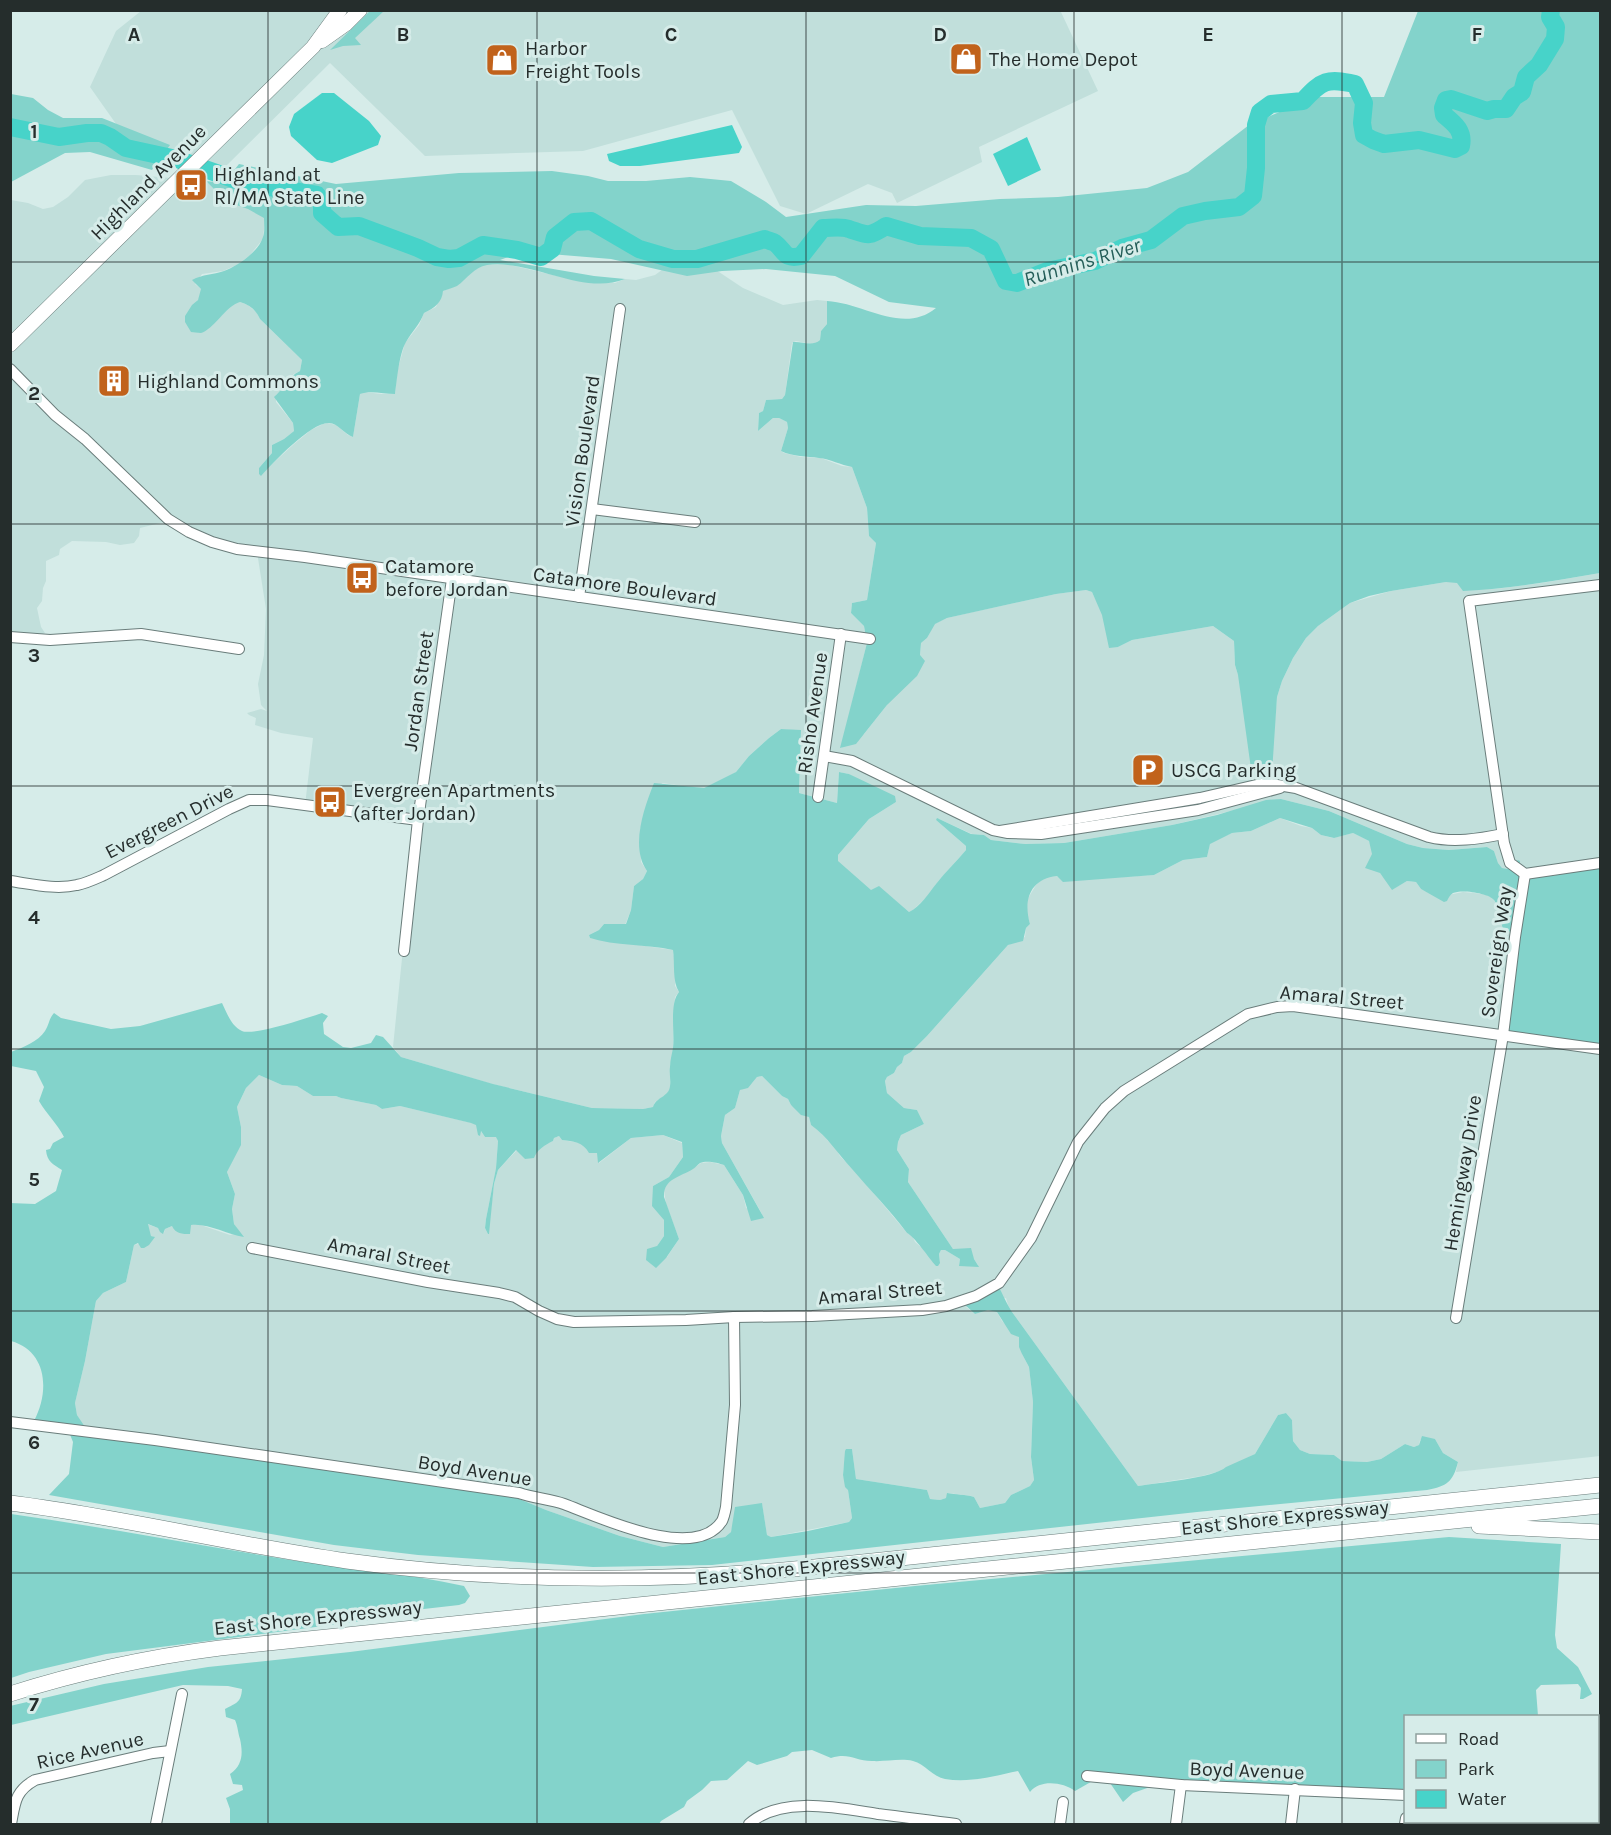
<svg xmlns="http://www.w3.org/2000/svg" width="1611" height="1835" viewBox="0 0 1611 1835" font-family="Karla,sans-serif">
  <rect width="100%" height="100%" fill="#d6ece9"/>
  <g fill="#c1dfdb">
    <polygon points="1060,10 1098,91 979,147 982,162 897,203 892,193 868,184 806,214 780,206 732,110 583,151 425,156 330,63 216,176 121,131 90,87 116,31 141,11"/>
    <polygon points="111,175 136,175 206,181 220,195 255,201 265,219 263,239 250,255 239,264 223,271 202,274 195,284 201,289 201,296 190,310 206,330 235,303 240,302 248,305 257,313 260,319 302,360 300,371 294,374 284,384 281,392 276,395 276,402 293,423 294,431 284,439 272,445 272,453 259,468 260,475 294,444 311,430 323,424 328,423 336,425 348,435 353,437 360,394 364,392 382,394 395,394 397,372 405,343 419,325 424,313 436,307 443,291 458,285 474,270 484,265 506,264 579,281 615,283 625,279 636,280 655,275 670,264 707,264 743,288 783,305 817,300 827,301 827,324 821,331 820,340 816,343 811,344 796,341 792,343 785,395 782,399 766,400 763,411 759,413 758,431 773,418 779,418 787,422 788,428 781,451 784,453 801,457 821,458 842,466 852,467 867,508 869,536 876,543 875,549 867,600 852,603 851,613 864,626 867,643 841,748 864,734 887,705 920,655 921,643 927,638 934,624 947,618 973,612 1056,594 1086,590 1092,592 1118,647 1132,640 1213,626 1234,641 1235,665 1238,675 1275,720 1277,697 1282,681 1293,658 1306,638 1318,626 1350,603 1391,591 1446,582 1457,582 1460,586 1495,589 1542,583 1600,573 1600,867 1565,872 1553,876 1502,868 1498,863 1494,851 1487,847 1449,850 1423,848 1407,844 1329,811 1281,799 1172,825 1064,843 1025,844 991,840 984,835 972,834 939,819 936,820 966,846 966,850 936,884 930,894 913,910 909,912 879,887 871,891 838,862 838,855 869,819 896,802 849,774 839,772 837,803 799,793 801,731 781,729 769,738 749,756 736,772 727,778 704,788 698,788 662,783 640,829 641,862 647,871 643,879 634,886 631,910 625,925 604,924 599,930 589,935 590,938 673,950 675,964 675,986 679,992 675,997 674,1010 673,1050 670,1066 670,1089 666,1095 655,1102 653,1107 643,1109 592,1108 492,1084 401,1057 393,1047 416,821 305,805 313,738 281,733 255,725 256,718 249,715 247,713 261,709 267,711 261,705 258,684 264,655 266,609 257,552 164,522 140,528 139,536 134,543 120,545 106,542 72,541 60,549 59,555 46,561 46,581 43,588 42,601 37,608 41,627 45,633 36,637 11,638 11,200 28,203 43,209 53,207 68,197 85,180"/>
    <polygon points="1280,818 1301,826 1312,828 1321,835 1333,838 1353,833 1369,841 1380,873 1393,889 1407,881 1416,882 1421,889 1438,897 1463,892 1484,894 1492,897 1498,907 1503,931 1515,932 1600,1050 1600,1456 1456,1472 1458,1462 1443,1453 1435,1439 1420,1440 1419,1445 1414,1447 1405,1444 1381,1459 1367,1462 1342,1461 1334,1455 1310,1454 1300,1450 1293,1441 1292,1420 1286,1413 1278,1415 1255,1454 1224,1470 1202,1476 1138,1486 1012,1312 1008,1305 1006,1298 966,1307 975,1314 988,1310 997,1312 1002,1321 1020,1337 1022,1354 1029,1367 1033,1402 1031,1457 1034,1480 1030,1486 1011,1495 1005,1503 980,1508 974,1497 971,1496 948,1493 946,1498 940,1500 930,1499 927,1490 856,1479 852,1449 844,1464 843,1475 848,1490 852,1518 849,1522 771,1537 767,1535 762,1504 735,1516 731,1532 725,1537 663,1547 620,1536 546,1510 512,1496 87,1432 77,1415 75,1403 85,1361 96,1301 103,1293 126,1282 134,1245 151,1241 154,1237 151,1236 147,1224 158,1228 164,1233 165,1229 172,1226 198,1224 230,1235 239,1233 234,1224 232,1209 235,1194 227,1172 233,1159 241,1127 237,1107 246,1088 259,1075 282,1085 297,1086 313,1096 336,1096 341,1098 376,1105 382,1109 400,1106 472,1123 476,1124 485,1137 497,1137 498,1141 496,1168 486,1219 485,1228 488,1234 494,1184 498,1170 517,1150 525,1159 535,1154 547,1143 553,1141 554,1138 559,1136 562,1140 581,1143 598,1153 599,1163 631,1138 663,1135 682,1143 683,1157 669,1177 653,1186 664,1220 664,1236 657,1246 667,1257 679,1239 666,1204 664,1190 666,1185 673,1178 694,1168 701,1163 710,1162 724,1165 743,1195 746,1208 762,1214 722,1143 721,1136 725,1115 735,1108 740,1090 752,1083 757,1077 762,1076 782,1096 788,1099 791,1105 809,1117 811,1125 821,1132 828,1141 833,1144 840,1156 860,1177 907,1233 912,1235 915,1242 940,1263 939,1254 941,1250 945,1250 960,1259 959,1266 978,1265 974,1259 953,1249 908,1182 909,1169 897,1150 898,1142 901,1135 924,1124 917,1110 904,1108 887,1093 885,1081 887,1077 894,1073 897,1067 902,1063 904,1056 911,1052 927,1036 1008,945 1025,937 1026,928 1030,924 1027,914 1027,900 1036,885 1044,877 1057,876 1060,878 1107,878 1154,875 1183,860 1207,857 1210,843 1219,838 1232,833 1251,831"/>
  </g>
  <g fill="#83d3cb">
    <polygon points="371,10 384,11 355,38 361,45 343,46 330,50"/>
    <path d="M1418,11H1600V573C1554,581 1510,589 1463,591L1457,583L1446,582L1391,591L1369,596L1350,603L1318,626L1306,638L1293,658L1282,681L1277,697L1272,773L1252,776L1238,675L1235,665L1234,641L1213,626L1132,640L1118,647L1109,648L1102,615L1092,592L1086,590L1056,594L947,618L935,624L927,638L921,643L920,655L925,661L917,676L887,705L856,744L840,748L867,643L864,626L851,613L852,603L867,600L876,543L869,536L867,508L852,467C841,465 830,459 819,458C807,456 793,457 781,451L788,428L787,422L779,418H773L758,431L759,413L763,411L766,400L782,399L785,395L793,342C802,341 812,347 820,340L821,331L827,324V301C864,303 903,335 936,308L889,302L835,276L766,269L722,271L687,276L611,259L550,254H516L500,260L594,276L625,279C582,296 532,259 487,265C474,267 467,279 457,286C453,288 448,289 443,291C442,302 435,308 424,313C419,326 412,331 406,342C399,354 397,380 395,394C384,394 370,390 360,394L353,437C344,434 338,423 329,423C311,422 273,463 261,476L259,474V468L272,453V445L284,439L294,431L293,423L274,397C284,389 287,377 300,371L302,360L260,319C256,310 250,305 240,302C226,306 213,330 201,333C197,333 194,332 191,332L185,322V316L192,305L198,300L201,289L192,280C203,274 213,275 224,271C238,266 259,251 263,237C265,232 264,224 264,218L248,209L213,197L217,192L206,181L224,183L239,164L336,184L459,173L552,171L588,176L608,181H646L690,177L731,181L766,202L786,217L866,205L916,206L1000,199L1058,197L1147,188L1188,172L1249,125L1315,97H1384Z"/>
    <polygon points="11,94 33,98 48,110 63,118 102,118 170,145 152,170 90,152 65,153 11,182"/>
    <path d="M781,729L801,730L799,793L837,803L839,772L849,774L895,796L896,802L869,819L838,855V861L871,890L879,886L909,912C920,907 929,893 936,884C945,872 957,861 966,850V846L936,820L937,818L971,834L984,835L991,840L1025,844L1064,843L1172,825L1217,815L1266,800L1281,799L1329,811L1407,844L1423,848L1449,850L1487,847L1494,851L1498,863L1502,868L1508,869L1510,865L1518,860L1520,861V867L1544,876H1553L1565,872L1600,867V1050L1502,1035L1515,932L1504,931C1499,921 1501,909 1494,900C1489,893 1461,889 1453,893C1450,895 1449,897 1447,901L1444,902L1421,889L1416,882L1407,881L1392,890L1380,873L1365,868L1372,854L1369,841L1353,833L1334,838L1321,835L1312,828L1280,818L1251,831L1232,833L1210,844L1207,857L1183,860L1154,875L1063,882L1057,876C1030,879 1023,900 1030,924L1026,928L1023,941L1008,945L927,1036L911,1052L904,1056L902,1063L897,1067L894,1073L887,1077L885,1081L887,1093L904,1108L917,1110L924,1124L901,1135L898,1142L897,1150L909,1169L908,1182L953,1249L971,1248L974,1259L979,1267L959,1266L960,1259L945,1250H941L939,1254L940,1263L938,1266H936C929,1258 914,1236 907,1233C890,1210 870,1190 852,1169C838,1154 828,1137 811,1125L809,1117L801,1115L791,1105L788,1099L782,1096L762,1076L757,1077L748,1088L740,1090L735,1108L725,1115L721,1136L722,1143L764,1218L751,1221L743,1195L724,1165C718,1163 707,1160 700,1163C697,1165 695,1168 693,1169C680,1177 663,1179 664,1197L679,1239L666,1258L656,1268L646,1260L647,1249L657,1246L664,1236V1220L652,1206L653,1186L669,1177L683,1157L682,1142L663,1135L631,1138L598,1163L597,1153H589C583,1142 573,1141 562,1140L559,1136L554,1138L553,1141C546,1144 536,1151 534,1158L525,1159L516,1150L498,1170L494,1184L489,1234H488L485,1228L486,1219L496,1168L498,1141L496,1137H485L481,1131L480,1136L478,1135L476,1125L471,1123L400,1106L382,1109L376,1105L341,1098L336,1096H313L297,1086L282,1085L259,1075L246,1088L237,1107L241,1127V1145L227,1172L235,1194L232,1209L234,1224L244,1237C226,1234 208,1223 191,1225L190,1234C182,1234 176,1234 172,1226L165,1229L163,1234L160,1232L158,1228L148,1224L151,1236L155,1237L149,1245L144,1248H141L138,1243L134,1245L126,1282L103,1293L96,1301L85,1361L75,1403L77,1415L85,1427L512,1496L546,1510L620,1536L663,1547L725,1537L731,1532L735,1507L762,1503L767,1535L771,1537L808,1531L849,1522L852,1518L848,1490L845,1487L843,1475L845,1451L846,1449H852L856,1479L927,1490L930,1499L940,1500L946,1498L947,1493C956,1495 965,1494 974,1497L980,1508L1005,1503L1011,1495L1030,1486L1034,1480L1031,1457L1033,1402L1029,1367L1022,1354L1019,1347V1337L1011,1334L997,1312L988,1310L975,1314L964,1304L997,1284C1003,1294 1006,1303 1012,1312L1138,1486C1156,1483 1215,1478 1226,1467L1255,1454L1278,1415L1286,1413L1292,1420L1293,1441L1300,1450L1310,1454L1334,1455L1342,1461L1367,1462L1381,1459L1405,1444L1414,1447L1419,1445L1422,1436L1435,1439L1443,1453L1458,1462C1453,1482 1447,1486 1427,1490L1197,1512L712,1565L593,1567L418,1555L334,1545L49,1495L69,1474L73,1442L69,1432L34,1421C50,1391 47,1351 11,1341L10,1203L35,1204L56,1191L62,1170C53,1164 47,1162 46,1150L50,1149L53,1143L64,1137C57,1123 47,1115 39,1101L44,1087L36,1071L11,1066V1052C22,1048 39,1041 45,1031C49,1025 49,1018 54,1013L61,1018L111,1029L140,1026L222,1003C227,1013 231,1026 242,1031C254,1036 307,1018 322,1013L328,1016L323,1023L324,1034L343,1047L351,1048L371,1043L376,1035L383,1037L401,1057L493,1084L592,1108L643,1109L653,1107C656,1097 669,1097 670,1086C671,1080 669,1073 670,1067C670,1060 672,1054 673,1048C675,1032 669,1004 679,992C672,981 675,963 673,950C646,944 615,946 590,938L589,935L599,930L604,924H626L631,910L634,886L643,879L647,871C630,847 644,808 654,783L704,788L736,772L749,756L769,738Z"/>
    <path d="M11,1514C102,1527 193,1544 284,1559C344,1568 405,1573 464,1586L470,1596L465,1603L459,1605L406,1611L377,1619L106,1654L29,1672L11,1678Z"/>
    <path d="M1449,1537L1561,1544L1555,1635L1557,1648L1578,1667L1592,1694L1583,1699H1580L1581,1688L1578,1684L1541,1685L1536,1690L1538,1716H1406L1405,1798L1152,1783L1150,1787L1133,1793L1123,1802L1108,1780L1096,1779L1075,1791C1063,1782 1040,1779 1030,1792L1018,1771C994,1776 970,1783 945,1779C933,1777 925,1764 913,1761C900,1758 885,1762 872,1761C855,1761 849,1752 831,1758L812,1750L792,1752L787,1756L757,1765L748,1761L727,1780L711,1781L702,1790L687,1801L684,1807L661,1821L659,1824H230V1809L226,1798L243,1790L242,1785L233,1784L230,1774C243,1765 243,1753 240,1739C238,1733 238,1727 235,1720L226,1717L225,1709C236,1703 241,1703 242,1689L228,1686L183,1685L11,1725L10,1706L104,1684L208,1667L350,1652L644,1614L915,1586Z"/>
  </g>
  <g fill="#47d3c9">
    <polygon points="322,93 334,93 369,121 381,136 378,145 332,163 317,160 291,136 289,127 294,114"/>
    <polygon points="732,125 742,147 739,153 640,166 620,166 609,161 607,154"/>
    <polygon points="1027,137 1041,170 1008,186 993,154"/>
  </g>
  <g fill="none" stroke-linecap="round" stroke-linejoin="round">
    <g stroke="#47d3c9" stroke-width="18">
      <polyline points="10,127 59,137 87,133 101,133 110,137 126,148 172,158"/>
      <path d="M182,161L245,183L317,195L322,203V213L338,227L359,226L418,248L437,257L449,259L459,258L483,245L517,250L541,257L552,249L555,237L574,222L591,221L639,249L673,259H697L765,239C768,241 772,241 775,243C785,250 783,260 801,256L823,228C831,228 841,226 849,229C867,235 868,238 886,226L920,236L971,238L991,249L1006,281L1017,283L1047,271L1095,261L1122,248L1151,240L1183,216L1205,211L1239,207L1253,196L1256,168V125L1260,112L1271,104L1303,101C1322,80 1327,78 1355,84L1364,103L1362,123L1364,135L1373,140L1384,144L1419,140L1455,149L1461,146C1464,131 1455,124 1444,115L1443,108L1446,100L1451,99L1487,111L1494,109H1506L1514,97L1522,92L1526,77L1539,65L1555,39L1556,27L1550,17L1551,10"/>
    </g>
    <g stroke="#6a7d7b" stroke-width="12">
      <g id="minor">
        <polyline points="10,369 55,415 85,439 168,519 189,532 212,542 237,549 305,557 870,639"/>
        <polyline points="592,509 695,522"/>
        <polyline points="1600,585 1469,601 1504,843 1510,863 1525,874 1600,863"/>
        <polyline points="579,597 620,309"/>
        <polyline points="10,637 50,640 141,634 239,649"/>
        <polyline points="824,756 852,761 993,830 1008,833 1041,834 1198,810 1280,788"/>
        <polyline points="818,797 841,634"/>
        <path d="M1000,831L1200,798L1265,783L1296,788L1429,837C1453,843 1479,839 1503,834"/>
        <path d="M10,881C32,884 56,890 77,885C87,883 95,879 104,875L229,809L249,800H267L418,820"/>
        <polyline points="404,951 418,820 452,579"/>
        <polyline points="252,1248 428,1282 499,1293 515,1297 539,1311 557,1319 574,1322 686,1320 734,1317 812,1316 922,1310 946,1306 976,1296 999,1283 1031,1238 1078,1142 1105,1108 1124,1091 1248,1014 1277,1007 1293,1006 1600,1049"/>
        <polyline points="1456,1318 1503,1035 1515,937 1525,874"/>
        <path d="M10,1422L155,1440L519,1493C533,1498 550,1499 564,1504C599,1517 695,1563 722,1521C724,1517 725,1512 726,1507L735,1405L734,1317"/>
        <polyline points="1598,1766 1600,1765"/>
        <polyline points="1087,1776 1181,1785 1406,1795"/>
        <path d="M11,1824C15,1803 15,1791 35,1780L153,1753L170,1751"/>
        <polyline points="156,1824 182,1694"/>
        <path d="M749,1824C781,1795 839,1808 878,1814C904,1817 930,1821 956,1824"/>
        <polyline points="1060,1824 1063,1802"/>
        <polyline points="1176,1824 1181,1785"/>
        <polyline points="1291,1824 1295,1789"/>
        <polyline points="1405,1824 1406,1818"/>
      </g>
    </g>
    <g stroke="#6a7d7b" stroke-width="15">
      <g id="major">
        <polyline points="322,41 346,24 360,10"/>
        <polyline points="10,345 313,47 340,10"/>
      </g>
    </g>
    <g stroke="#6a7d7b" stroke-width="16">
      <g id="highway">
        <path d="M10,1503C123,1517 234,1545 347,1561C499,1582 652,1583 805,1568L1600,1485"/>
        <polyline points="1479,1526 1600,1532"/>
        <path d="M10,1694C79,1672 149,1657 220,1648L1600,1506"/>
      </g>
    </g>
    <use href="#minor" stroke="#fff" stroke-width="10"/>
    <use href="#major" stroke="#fff" stroke-width="14"/>
    <use href="#highway" stroke="#fff" stroke-width="15"/>
  </g>
  <path fill="none" stroke="#252d2c" stroke-width="1.5" stroke-opacity="0.55" d="M268,10V1824M537,10V1824M806,10V1824M1074,10V1824M1342,10V1824M10,262H1600M10,524H1600M10,786H1600M10,1049H1600M10,1311H1600M10,1573H1600"/>
  <defs>
    <g id="shop-square" transform="scale(1.725)"><rect x="-9" y="-9" width="18" height="18" rx="4" fill="#c1621b" stroke="#d6ece9"/><path d="M-5-2.5h2.3a2.7 3.5 0 0 1 5.4 0H5L5.5 6h-11ZM-1.5-2.5h3a1.5 2.3 0 0 0-3 0Z" fill="#fff"/></g>
    <g id="bus-square" transform="scale(1.725)"><rect x="-9" y="-9" width="18" height="18" rx="4" fill="#c1621b" stroke="#d6ece9"/><path d="M-5-6H5V4H4V6H2V4H-2V6H-4V4H-5ZM-3.5-4V0h7V-4ZM-3.5 1.2v1.5H-2V1.2ZM2 1.2v1.5H3.5V1.2Z" fill="#fff"/></g>
    <g id="building-square" transform="scale(1.725)"><rect x="-9" y="-9" width="18" height="18" rx="4" fill="#c1621b" stroke="#d6ece9"/><path d="M-4-6H4V6H1V3H-1V6H-4ZM-2.5-4.3h1.7v1.8h-1.7ZM.8-4.3h1.7v1.8H.8ZM-2.5-1h1.7V.8h-1.7ZM.8-1h1.7V.8H.8Z" fill="#fff"/></g>
    <g id="parking-square" transform="scale(1.725)"><rect x="-9" y="-9" width="18" height="18" rx="4" fill="#c1621b" stroke="#d6ece9"/><path d="M-3.5-5.5H1a3.5 3.5 0 0 1 0 7H-1V5.5H-3.5ZM-1-3.4V-.6H.8a1.4 1.4 0 0 0 0-2.8Z" fill="#fff"/></g>
  </defs>
  <g fill-rule="evenodd">
    <use href="#shop-square" x="966" y="59"/>
    <use href="#shop-square" x="502" y="60"/>
    <use href="#bus-square" x="191" y="185"/>
    <use href="#building-square" x="114" y="381"/>
    <use href="#bus-square" x="362" y="578"/>
    <use href="#parking-square" x="1148" y="770"/>
    <use href="#bus-square" x="330" y="802"/>
  </g>
  <g text-anchor="middle" stroke-width="6" stroke-linejoin="round" paint-order="stroke">
    <g font-size="20" fill="#252d2c" stroke="#d6ece9" text-anchor="start">
      <text x="525" y="55">Harbor<tspan x="525" dy="23">Freight Tools</tspan></text>
      <text x="989" y="66">The Home Depot</text>
      <text x="214" y="181">Highland at<tspan x="214" dy="23">RI/MA State Line</tspan></text>
      <text x="137" y="388">Highland Commons</text>
      <text x="385" y="573">Catamore<tspan x="385" dy="23">before Jordan</tspan></text>
      <text x="1171" y="777">USCG Parking</text>
      <text x="353" y="797">Evergreen Apartments<tspan x="353" dy="23">(after Jordan)</tspan></text>
    </g>
    <g font-size="20" fill="#252d2c" stroke="#d6ece9">
      <text transform="translate(148 182) rotate(-45)" y="7">Highland Avenue</text>
      <text transform="translate(582 451) rotate(-82)" y="7">Vision Boulevard</text>
      <text transform="translate(625 586) rotate(8)" y="7">Catamore Boulevard</text>
      <text transform="translate(418 691) rotate(-82)" y="7">Jordan Street</text>
      <text transform="translate(812 713) rotate(-82)" y="7">Risho Avenue</text>
      <text transform="translate(169 821) rotate(-27)" y="7">Evergreen Drive</text>
      <text transform="translate(1496 952) rotate(-82)" y="7">Sovereign Way</text>
      <text transform="translate(1342 997) rotate(5)" y="7">Amaral Street</text>
      <text transform="translate(1462 1173) rotate(-81)" y="7">Hemingway Drive</text>
      <text transform="translate(389 1255) rotate(11)" y="7">Amaral Street</text>
      <text transform="translate(880 1292) rotate(-5)" y="7">Amaral Street</text>
      <text transform="translate(475 1470) rotate(9)" y="7">Boyd Avenue</text>
      <text transform="translate(1285 1517) rotate(-6)" y="7">East Shore Expressway</text>
      <text transform="translate(801 1567) rotate(-6)" y="7">East Shore Expressway</text>
      <text transform="translate(318 1617) rotate(-6)" y="7">East Shore Expressway</text>
      <text transform="translate(90 1750) rotate(-13)" y="7">Rice Avenue</text>
      <text transform="translate(1247 1770) rotate(2)" y="7">Boyd Avenue</text>
    </g>
    <g font-size="21" font-style="italic" fill="#255e59" stroke="#d6ece9">
      <text transform="translate(1082 262) rotate(-17)" y="7">Runnins River</text>
    </g>
  </g>
  <g font-size="20" text-anchor="middle" font-weight="bold" fill="#252d2c" stroke="#d6ece9" stroke-width="6" stroke-linejoin="round" paint-order="stroke">
    <text x="134" y="41">A</text>
    <text x="403" y="41">B</text>
    <text x="671" y="41">C</text>
    <text x="940" y="41">D</text>
    <text x="1208" y="41">E</text>
    <text x="1477" y="41">F</text>
    <text x="34" y="138">1</text>
    <text x="34" y="400">2</text>
    <text x="34" y="662">3</text>
    <text x="34" y="924">4</text>
    <text x="34" y="1186">5</text>
    <text x="34" y="1449">6</text>
    <text x="34" y="1711">7</text>
  </g>
  <rect width="1611" height="1835" fill="none" stroke="#252d2c" stroke-width="24"/>
  <rect x="1404" y="1715" width="195" height="108" fill="#d6ece9" stroke="#8fa09d" stroke-width="1.5"/>
  <rect x="1416" y="1734" width="30" height="9" fill="#ffffff" stroke="#8fa09d" stroke-width="1.5"/>
  <text x="1458" y="1745" font-size="18" fill="#252d2c">Road</text>
  <rect x="1416" y="1760" width="30" height="18" fill="#83d3cb" stroke="#8fa09d" stroke-width="1.5"/>
  <text x="1458" y="1775" font-size="18" fill="#252d2c">Park</text>
  <rect x="1416" y="1790" width="30" height="18" fill="#47d3c9" stroke="#8fa09d" stroke-width="1.5"/>
  <text x="1458" y="1805" font-size="18" fill="#252d2c">Water</text>
</svg>
